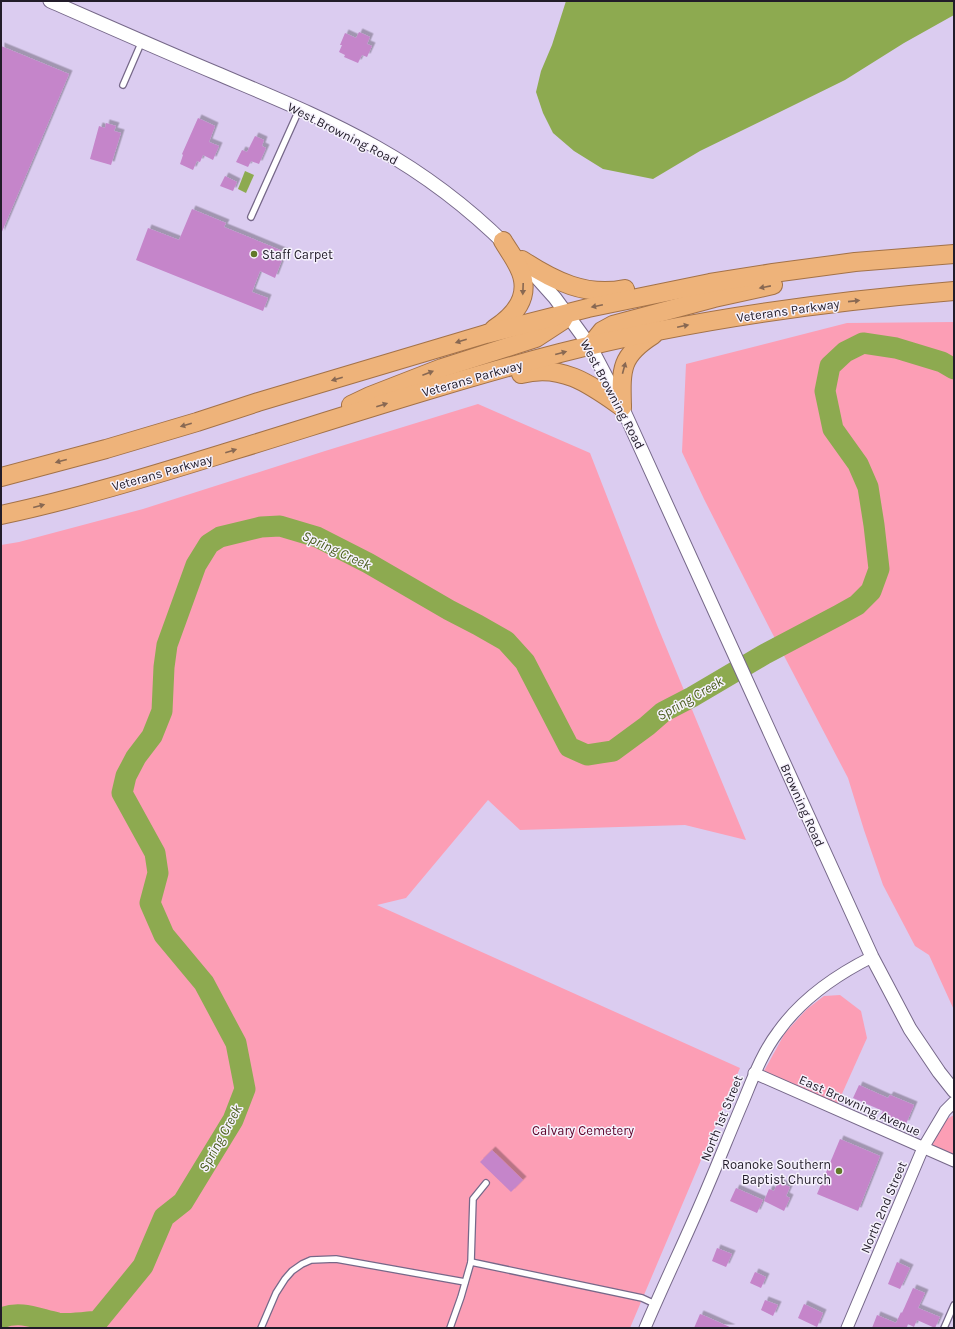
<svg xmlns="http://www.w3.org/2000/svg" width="955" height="1329" viewBox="0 0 955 1329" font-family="Karla,sans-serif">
  <defs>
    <filter id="shadow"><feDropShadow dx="3.5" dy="-3.5" stdDeviation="0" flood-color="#0004"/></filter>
  </defs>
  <rect width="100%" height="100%" fill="#dbccf0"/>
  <g fill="#fc9eb5">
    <polygon points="954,322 954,1010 929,955 915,946 883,885 864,830 848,778 770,629 704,499 682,452 686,364 847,323"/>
    <polygon points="478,404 590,453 657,625 746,840 685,825 520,830 488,800 406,898 377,905 740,1068 630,1328 1,1328 1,545 19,542 143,509 325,451"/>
    <polygon points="840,995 861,1011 867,1038 837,1105 764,1071 785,1033 807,1009 824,996"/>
    <polygon points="954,1115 954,1156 935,1148 932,1145 932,1143 947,1119"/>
  </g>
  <g fill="#8daa50">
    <polygon points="566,1 954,1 954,15 904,43 845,80 700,151 653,179 603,169 574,151 553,133 543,113 536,92 541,71 552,45"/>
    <polygon points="245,171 254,175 246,193 238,189"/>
  </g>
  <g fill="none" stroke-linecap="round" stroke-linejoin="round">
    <path stroke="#8daa50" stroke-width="21" d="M1,1318C21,1310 38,1319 58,1323C70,1325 86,1322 98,1321L143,1266L164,1217L183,1202L233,1120L245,1089L236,1043L204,983L164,935L150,903L158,873L155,853L122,793L126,776L136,757L152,736L162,711L164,667L167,645L196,565L209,544L220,537L261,527L280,526L317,537L368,563L449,610L478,625L506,641L525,662L569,747L587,755L613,751L647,726L663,712L692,697L765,654L839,615L857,605L871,591L879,569L874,525L868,487L858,464L833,429L825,391L830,366L845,352L863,343L896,348L942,362L954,369"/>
  </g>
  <g fill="#c585ca" filter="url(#shadow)">
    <polygon points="359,32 370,37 367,44 372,46 367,57 362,55 358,63 344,57 345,55 339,52 342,45 340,45 345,33 356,38"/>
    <polygon points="1,46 69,74 1,234"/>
    <polygon points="198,118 215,126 209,142 219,146 213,160 203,155 200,162 197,161 193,170 180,164 183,155 182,154"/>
    <polygon points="106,123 116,126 114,131 121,133 111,165 90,159 99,126 105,128"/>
    <polygon points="255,136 264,140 262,146 266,148 259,164 251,161 248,167 236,162 242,150 247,152"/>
    <polygon points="225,176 237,182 233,191 220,186"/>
    <polygon points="192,209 226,223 224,227 285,252 275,278 260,271 252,292 268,298 263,311 136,260 148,228 179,240"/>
    <polygon points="859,1085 888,1098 890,1095 914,1105 906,1124 881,1114 883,1111 853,1098"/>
    <polygon points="840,1139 880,1156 858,1211 817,1194"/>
    <polygon points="492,1150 523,1180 511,1192 480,1162"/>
    <polygon points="778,1182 790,1187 786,1196 790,1198 784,1211 764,1201 769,1189 774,1191"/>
    <polygon points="736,1188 763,1200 757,1213 730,1201"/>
    <polygon points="717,1248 732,1254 726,1267 712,1261"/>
    <polygon points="897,1262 910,1268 900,1289 888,1284"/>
    <polygon points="755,1272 766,1277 761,1288 750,1283"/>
    <polygon points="913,1288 925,1293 918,1308 940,1317 935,1328 917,1320 914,1327 908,1324 907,1327 908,1328 872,1328 877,1315 896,1323 901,1312 902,1313"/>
    <polygon points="765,1300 778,1305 773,1316 761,1310"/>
    <polygon points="804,1304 823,1313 817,1327 798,1318"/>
    <polygon points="700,1314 705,1316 732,1328 694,1328"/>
  </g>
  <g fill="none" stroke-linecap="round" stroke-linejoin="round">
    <g stroke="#766889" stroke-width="8">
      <g id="service">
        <polyline points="123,85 142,41"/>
        <polyline points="251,217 299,110"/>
        <polyline points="471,1262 642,1298 655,1304"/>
        <polyline points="261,1328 276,1293 285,1279 292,1271 302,1264 311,1260 336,1259 465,1282"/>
        <polyline points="450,1328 461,1297 471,1262 473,1199 486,1183"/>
        <polyline points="944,1328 954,1305"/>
      </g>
    </g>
    <g stroke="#766889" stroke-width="13">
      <g id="minor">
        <polyline points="754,1073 954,1161"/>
        <path d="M645,1328C665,1281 688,1234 708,1186C720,1158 731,1130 743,1102C753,1078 762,1053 778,1032C802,998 836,975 872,957"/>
        <polyline points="847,1328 923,1148 945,1111 954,1102"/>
      </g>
    </g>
    <g stroke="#766889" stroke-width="15">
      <g id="tertiary">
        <path d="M50,1C105,25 161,50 216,73C270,96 325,118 376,147C424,174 469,208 508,247"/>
        <polyline points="530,270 555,298 590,346 622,407 872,957 910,1029 939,1072 954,1091"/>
      </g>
    </g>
    <g stroke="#a37248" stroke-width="20">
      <g id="trunk">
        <path d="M522,260C554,281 586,297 625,289"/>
        <path d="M494,329C511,318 527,302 523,280C521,266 510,253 503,241"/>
        <polyline points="590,346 602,331 613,325 714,298 773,285"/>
        <path d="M521,374C562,363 591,385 622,407"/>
        <polyline points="351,405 370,396 442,368 536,338 562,321 566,314"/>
        <path d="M622,407C621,369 620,356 653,335"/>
        <polyline points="1,477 106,449 197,422 258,402 486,334 588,308 710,283 773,273 855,262 954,254"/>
        <path d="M1,515C81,498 160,473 238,449C345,416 452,381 560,353C689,320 821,302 954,291"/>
      </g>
    </g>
    <use href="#service" stroke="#fff" stroke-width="5.5"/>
    <use href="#minor" stroke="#fff" stroke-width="11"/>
    <use href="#tertiary" stroke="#fff" stroke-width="13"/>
    <use href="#trunk" stroke="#eeb37a" stroke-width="18"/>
  </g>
  <defs><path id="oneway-solid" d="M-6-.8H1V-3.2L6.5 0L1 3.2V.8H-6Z"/></defs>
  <g fill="#886852">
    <use href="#oneway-solid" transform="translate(765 287) rotate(169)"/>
    <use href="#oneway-solid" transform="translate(523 289) rotate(92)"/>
    <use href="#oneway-solid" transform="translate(854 301) rotate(-6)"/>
    <use href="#oneway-solid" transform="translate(597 306) rotate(168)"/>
    <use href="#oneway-solid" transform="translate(683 326) rotate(-12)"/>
    <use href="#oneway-solid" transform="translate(461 341) rotate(163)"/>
    <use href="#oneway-solid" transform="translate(561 353) rotate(-15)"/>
    <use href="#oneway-solid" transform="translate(624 368) rotate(-75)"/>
    <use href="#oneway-solid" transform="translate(428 373) rotate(-21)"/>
    <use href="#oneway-solid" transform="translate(337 379) rotate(164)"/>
    <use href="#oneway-solid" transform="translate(382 405) rotate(-17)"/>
    <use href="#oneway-solid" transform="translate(186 425) rotate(164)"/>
    <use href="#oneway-solid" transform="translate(231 451) rotate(-17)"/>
    <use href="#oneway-solid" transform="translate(61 461) rotate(165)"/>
    <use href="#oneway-solid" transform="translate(39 506) rotate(-15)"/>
  </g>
  <g fill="#61792a" stroke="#f6f2fd" stroke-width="1.5">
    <circle cx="254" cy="254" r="4"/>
    <circle cx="839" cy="1171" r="4"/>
  </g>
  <g text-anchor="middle" stroke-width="3" stroke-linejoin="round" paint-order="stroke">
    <g font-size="13" fill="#221c29" stroke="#f6f2fd">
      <text transform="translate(343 133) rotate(27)" y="5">West Browning Road</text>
      <text transform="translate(788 310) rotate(-8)" y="5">Veterans Parkway</text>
      <text transform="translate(472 378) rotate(-16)" y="5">Veterans Parkway</text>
      <text transform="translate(613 394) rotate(62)" y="5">West Browning Road</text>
      <text transform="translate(162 472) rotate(-16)" y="5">Veterans Parkway</text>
      <text transform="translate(803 805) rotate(66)" y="5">Browning Road</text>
      <text transform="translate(860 1105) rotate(24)" y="5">East Browning Avenue</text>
      <text transform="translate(721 1118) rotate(-68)" y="5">North 1st Street</text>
      <text transform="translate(883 1207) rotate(-67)" y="5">North 2nd Street</text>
    </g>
    <g font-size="13" fill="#221c29" stroke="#f6f2fd" text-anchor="start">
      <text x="262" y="259">Staff Carpet</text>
      <text x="831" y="1169" text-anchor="end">Roanoke Southern<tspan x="831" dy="15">Baptist Church</tspan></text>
    </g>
    <g font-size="13" fill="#5c0229" stroke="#f6f2fd">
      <text x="583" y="1135">Calvary Cemetery</text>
    </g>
    <g font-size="14" font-style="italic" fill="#4a5d1d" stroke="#f6f2fd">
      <text transform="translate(337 550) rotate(25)" y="5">Spring Creek</text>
      <text transform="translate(690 698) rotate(-30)" y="5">Spring Creek</text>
      <text transform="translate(220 1138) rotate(-61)" y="5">Spring Creek</text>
    </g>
  </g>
  <rect width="955" height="1329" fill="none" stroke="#221c29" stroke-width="4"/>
</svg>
